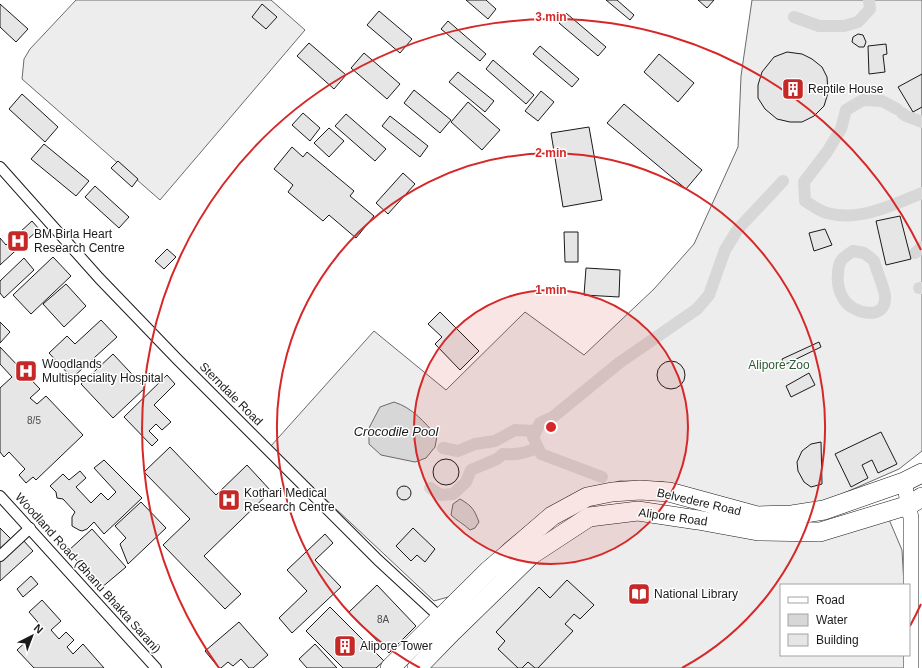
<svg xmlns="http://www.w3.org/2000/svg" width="922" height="668" viewBox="0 0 922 668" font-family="Helvetica,sans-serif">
  <rect width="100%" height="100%" fill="#fff"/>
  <g fill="#ededed" stroke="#6a6a6a">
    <polygon points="76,0 271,0 305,30 160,200 22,79 24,59 30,49"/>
    <polygon points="752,0 922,0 922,451 899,469 812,507 764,509 663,482 620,481 571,495 537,517 504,544 455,595 434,601 270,447 374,331 446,390 525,312 584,355 654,289 694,244 738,147 741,76"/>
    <polygon points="885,510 902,550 904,585 781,585 781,655 907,655 907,668 422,668 530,558 610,514 821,526"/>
  </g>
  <g fill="#d7d7d7" stroke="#6a6a6a">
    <path d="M394,402C413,408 424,422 437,436L435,447L426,458L415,462L381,455L369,444V428L380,407Z"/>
    <path d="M460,499C472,506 474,509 479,522L475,528L470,530C464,524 457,521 451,515L453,504Z"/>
  </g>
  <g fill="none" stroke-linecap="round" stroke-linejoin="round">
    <g stroke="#d7d7d7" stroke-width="12">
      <polyline points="794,17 819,26 844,26 858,22 870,9 869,0"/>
      <path d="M897,109L882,101L863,100L846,110L841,129L827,152L804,182L805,201C812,205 819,211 827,213C859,222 893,205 922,193"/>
      <polyline points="902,113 906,116 922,122"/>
      <polyline points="915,253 922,247"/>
      <path d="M872,259L864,253L853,251C842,258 838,261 838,275C837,282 839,292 843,298C851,314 887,322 885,296C885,290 876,269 874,261"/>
      <polyline points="919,288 922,288"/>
      <polyline points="443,448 458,451 475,444 495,441 515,430 536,431"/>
      <polyline points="602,477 541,454 533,437 540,423 553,417 619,363 697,309 709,295 725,250 738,229 783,181"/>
      <path d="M430,488L441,495L453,494L466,482L471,470L497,459L503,454C517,455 525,453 537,448"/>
    </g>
  </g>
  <g fill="#e6e6e6" stroke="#1a1a1a">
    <polygon points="466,0 486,0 496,9 488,19"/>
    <polygon points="606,0 617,0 634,15 630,20"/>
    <polygon points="698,0 714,0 707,8"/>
    <polygon points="0,4 28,29 16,42 0,27"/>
    <polygon points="262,4 277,17 266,29 252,17"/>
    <polygon points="379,11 412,39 400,53 367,25"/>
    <polygon points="566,13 606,47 598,56 559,23"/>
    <polygon points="448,21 486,54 480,61 441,29"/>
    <polygon points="858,34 863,35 866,42 864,47 859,47 852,42 853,37"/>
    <polygon points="309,43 346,75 334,89 297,56"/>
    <polygon points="886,44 887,54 883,55 885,72 869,74 868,46"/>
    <polygon points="540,46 579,79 572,87 533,54"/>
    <polygon points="787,52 802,54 812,59 822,67 827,77 828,93 824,106 814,116 802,122 790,122 777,119 765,109 758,98 758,85 762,72 774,57"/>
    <polygon points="364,53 400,84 387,99 351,68"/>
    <polygon points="659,54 694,83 678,102 644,72"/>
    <polygon points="493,60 534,95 526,104 486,69"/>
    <polygon points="458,72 494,101 485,112 449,82"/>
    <polygon points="922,74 922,107 913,112 898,87"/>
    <polygon points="414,90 451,120 440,133 404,103"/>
    <polygon points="541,91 554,102 538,121 525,111"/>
    <polygon points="22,94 58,127 45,142 9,109"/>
    <polygon points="468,102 500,130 482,150 451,122"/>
    <polygon points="624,104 702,170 686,189 607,123"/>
    <polygon points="303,113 320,128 310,141 292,125"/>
    <polygon points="346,114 386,149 375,161 335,126"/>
    <polygon points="390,116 428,146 420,157 382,126"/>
    <polygon points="589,127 602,200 563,207 551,133"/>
    <polygon points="329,128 344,141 329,157 314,143"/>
    <polygon points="44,144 89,181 76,196 31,159"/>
    <polygon points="292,147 303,157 307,152 354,191 350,196 374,216 356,238 329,215 323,221 288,192 293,185 274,169"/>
    <polygon points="118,161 138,179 132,187 111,168"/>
    <polygon points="403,173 415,184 388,214 376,203"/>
    <polygon points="95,186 129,217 119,228 85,197"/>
    <polygon points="900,216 911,259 886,265 876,221"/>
    <polygon points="32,221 39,229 0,265 0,238 6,245"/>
    <polygon points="825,229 832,245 814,251 809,233"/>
    <polygon points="564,232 578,232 578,262 565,262"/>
    <polygon points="167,249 176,257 164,269 155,261"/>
    <polygon points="53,257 71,276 31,314 13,295"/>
    <polygon points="24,258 34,270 4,298 0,293 0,281"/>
    <polygon points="586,268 620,270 619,297 584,295"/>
    <polygon points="66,284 86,306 64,327 43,304"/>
    <polygon points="440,312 479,351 460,370 435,344 442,337 428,324"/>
    <polygon points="101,320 117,337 72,378 49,353 67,336 75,344"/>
    <polygon points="0,322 10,332 0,343"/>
    <polygon points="819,342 821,347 784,365 782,359"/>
    <polygon points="0,347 40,389 30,398 37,404 46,396 83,435 36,480 33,477 26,483 19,475 25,469 9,452 4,457 0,452 0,388 12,377 0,364"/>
    <polygon points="113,354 145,388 113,418 81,384"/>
    <circle cx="671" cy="375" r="14"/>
    <polygon points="809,373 815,385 791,397 786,386"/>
    <polygon points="167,375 175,384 154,405 171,422 162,430 156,424 149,431 158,440 152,446 124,417"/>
    <polygon points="881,432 897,464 878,473 872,460 862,465 868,478 851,487 835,454"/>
    <polygon points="821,442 822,484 811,487 804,482 798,471 797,462 802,451 811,444"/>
    <polygon points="170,447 216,495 247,465 271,491 204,556 241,594 225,609 163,545 190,519 144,472"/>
    <circle cx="446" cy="472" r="13"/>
    <polygon points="104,460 142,498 104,534 94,522 87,529 82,531 79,530 72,526 72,517 75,512 63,499 57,498 56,492 50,486 63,474 69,480 80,471 86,478 76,487 91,503 101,493 108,500 116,492 94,468"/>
    <circle cx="404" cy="493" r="7"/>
    <polygon points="141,502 166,528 128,564 120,544 126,538 115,526"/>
    <polygon points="0,528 12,540 0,552"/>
    <polygon points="413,528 435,549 425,562 417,555 411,561 396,546"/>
    <polygon points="92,529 126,567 101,588 68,551"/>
    <polygon points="325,534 333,543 315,560 341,587 292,633 279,618 307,591 287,570"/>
    <polygon points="23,540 33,551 0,581 0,562"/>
    <polygon points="31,576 38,584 23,597 17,589"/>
    <polygon points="567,580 594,605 580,619 574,614 565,624 573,631 538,668 535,668 528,662 522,668 518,668 498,649 505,641 496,632 539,587 550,598"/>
    <polygon points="377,585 416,626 389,653 349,612"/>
    <polygon points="42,600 61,621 51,630 59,639 66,632 74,640 67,647 73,654 83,644 104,668 34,668 17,650 42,627 29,612"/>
    <polygon points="330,607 384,661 376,668 343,668 306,631"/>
    <polygon points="239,622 268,655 253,668 249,668 241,659 233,666 228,662 221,668 219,668 205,651"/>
    <polygon points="315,644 337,668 307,668 299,659"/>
  </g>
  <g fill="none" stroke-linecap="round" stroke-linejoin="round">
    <g stroke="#1a1a1a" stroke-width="12">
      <g id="street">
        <polyline points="0,167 99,278 177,359 378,560 443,620"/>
        <polyline points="0,496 156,668"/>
        <polyline points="0,556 30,528"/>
      </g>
    </g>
    <g stroke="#1a1a1a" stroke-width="16">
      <polyline id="secondary" points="904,482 911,518 911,668"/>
    </g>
    <g stroke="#1a1a1a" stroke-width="20">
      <g id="highway">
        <polyline points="390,668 488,571 552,516 587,497 612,492 640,490 669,492 757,516 792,515 824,510 904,482 922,473"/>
        <polyline points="417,668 452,632 531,555 589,517 638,511 698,520 758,531 820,532 909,505 922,497"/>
      </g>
    </g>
    <use href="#street" stroke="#fff" stroke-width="10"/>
    <use href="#secondary" stroke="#fff" stroke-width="15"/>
    <use href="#highway" stroke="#fff" stroke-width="19"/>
  </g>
  <circle cx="551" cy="427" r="137" fill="#d62828" fill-opacity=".12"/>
  <g fill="none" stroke="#d62828" stroke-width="2">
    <circle cx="551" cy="427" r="137"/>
    <path d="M420 668A274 274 0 1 1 682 668"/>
    <path d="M921 604A410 410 0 0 1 910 626M219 668A410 410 0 1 1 921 250"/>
  </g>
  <defs>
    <g id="building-square" transform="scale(1.15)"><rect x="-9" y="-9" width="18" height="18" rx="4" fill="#c62828" stroke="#fff"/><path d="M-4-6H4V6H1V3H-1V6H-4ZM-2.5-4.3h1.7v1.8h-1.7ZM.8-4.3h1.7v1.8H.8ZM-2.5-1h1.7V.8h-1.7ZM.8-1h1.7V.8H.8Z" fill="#fff"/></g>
    <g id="hospital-square" transform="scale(1.15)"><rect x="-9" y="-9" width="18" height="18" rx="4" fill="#c62828" stroke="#fff"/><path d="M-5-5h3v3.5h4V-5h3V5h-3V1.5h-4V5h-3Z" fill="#fff"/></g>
    <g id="library-square" transform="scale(1.15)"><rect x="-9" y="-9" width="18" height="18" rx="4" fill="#c62828" stroke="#fff"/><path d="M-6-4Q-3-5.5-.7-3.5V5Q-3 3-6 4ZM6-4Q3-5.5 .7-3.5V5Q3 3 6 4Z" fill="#fff"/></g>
  </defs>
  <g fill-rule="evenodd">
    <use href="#building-square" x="793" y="89"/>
    <use href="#hospital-square" x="18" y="241"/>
    <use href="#hospital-square" x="26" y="371"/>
    <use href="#hospital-square" x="229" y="500"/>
    <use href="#library-square" x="639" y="594"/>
    <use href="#building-square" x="345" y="646"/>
  </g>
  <g text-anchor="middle" stroke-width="3" stroke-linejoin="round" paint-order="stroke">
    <g font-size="10" fill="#4d4d4d">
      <text x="34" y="424">8/5</text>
      <text x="383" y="623">8A</text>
    </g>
    <g font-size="12" fill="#1a1a1a" stroke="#fff" text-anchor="start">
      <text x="808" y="93">Reptile House</text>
      <text x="34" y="238">BM Birla Heart<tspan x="34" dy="14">Research Centre</tspan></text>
      <text x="42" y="368">Woodlands<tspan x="42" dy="14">Multispeciality Hospital</tspan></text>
      <text x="244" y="497">Kothari Medical<tspan x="244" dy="14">Research Centre</tspan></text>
      <text x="654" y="598">National Library</text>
      <text x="360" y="650">Alipore Tower</text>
    </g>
    <g font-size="12" fill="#2b5a34" stroke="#fff">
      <text x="779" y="369">Alipore Zoo</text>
    </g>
    <g font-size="12" fill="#1a1a1a" stroke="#fff">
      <text transform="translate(231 394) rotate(45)" y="4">Sterndale Road</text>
      <text transform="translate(699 502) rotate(13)" y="4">Belvedere Road</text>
      <text transform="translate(673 517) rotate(8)" y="4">Alipore Road</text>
      <text transform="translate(88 573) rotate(48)" y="4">Woodland Road (Bhanu Bhakta Sarani)</text>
    </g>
    <g font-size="13" font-style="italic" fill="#1a1a1a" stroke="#fff">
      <text x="396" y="436">Crocodile Pool</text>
    </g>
  </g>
  <circle cx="551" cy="427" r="6" fill="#d62828" stroke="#fff" stroke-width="2"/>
  <g font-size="12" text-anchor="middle" font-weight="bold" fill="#d62828" stroke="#fff" stroke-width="3" stroke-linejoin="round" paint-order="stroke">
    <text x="551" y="21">3 min</text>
    <text x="551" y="157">2 min</text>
    <text x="551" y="294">1 min</text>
  </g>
  <rect x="780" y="584" width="130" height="72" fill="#ffffff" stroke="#a3a3a3"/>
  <rect x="788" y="597" width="20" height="6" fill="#ffffff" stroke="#a3a3a3"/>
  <text x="816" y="604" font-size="12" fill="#1a1a1a">Road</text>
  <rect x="788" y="614" width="20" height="12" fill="#d7d7d7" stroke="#a3a3a3"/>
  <text x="816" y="624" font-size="12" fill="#1a1a1a">Water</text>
  <rect x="788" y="634" width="20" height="12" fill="#e6e6e6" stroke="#a3a3a3"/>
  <text x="816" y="644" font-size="12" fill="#1a1a1a">Building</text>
  <g transform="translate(32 636) rotate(42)" stroke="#ffffff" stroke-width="3" paint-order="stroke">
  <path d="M0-3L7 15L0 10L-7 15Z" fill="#1a1a1a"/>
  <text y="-6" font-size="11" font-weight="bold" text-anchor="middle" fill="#1a1a1a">N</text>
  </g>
</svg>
